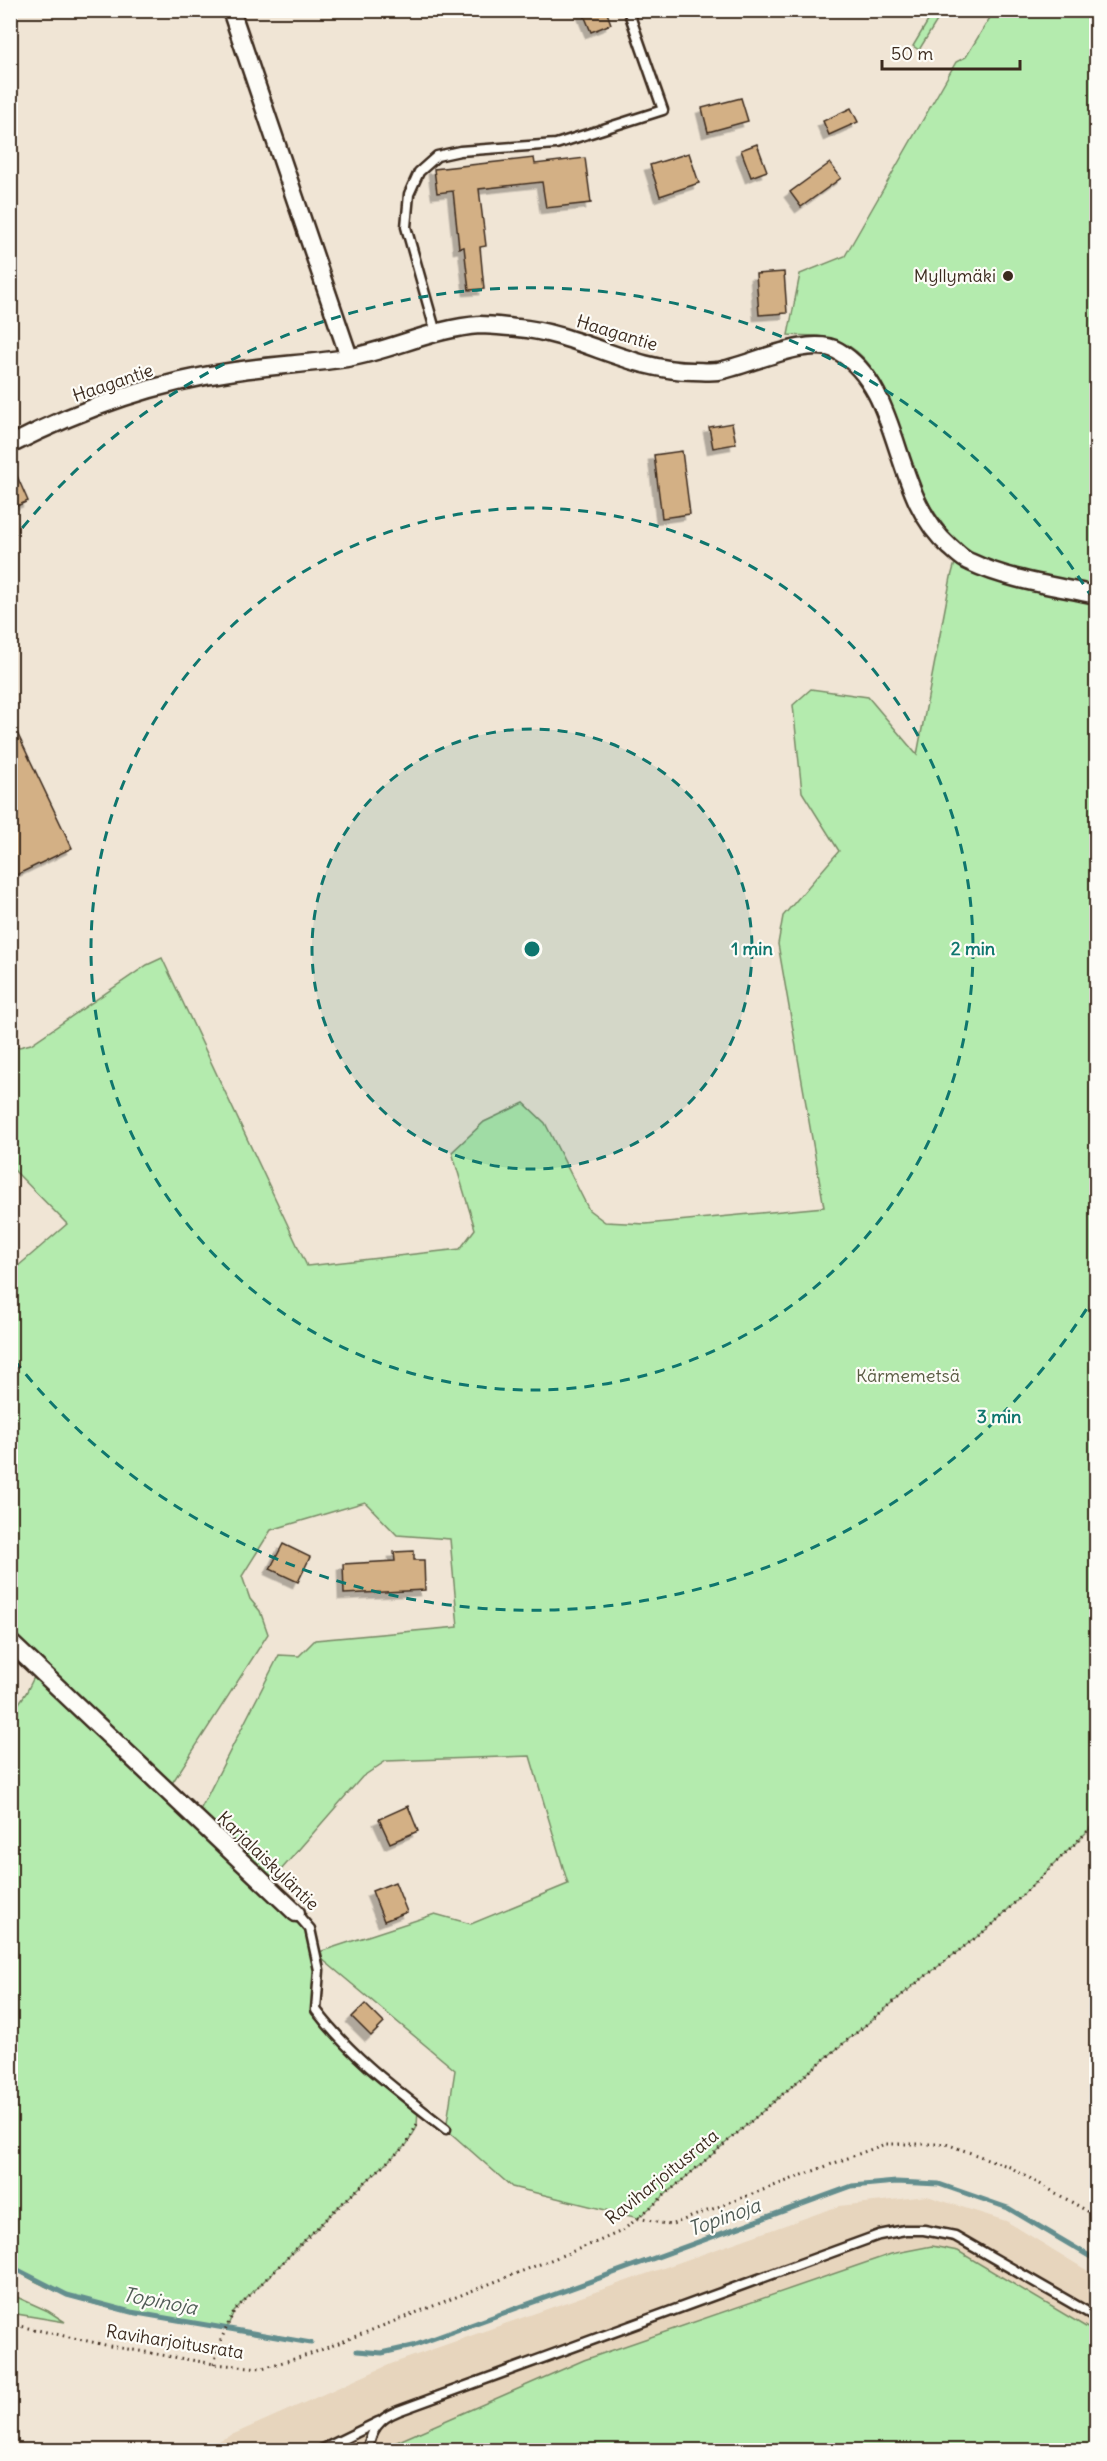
<svg xmlns="http://www.w3.org/2000/svg" width="1107" height="2461" viewBox="0 0 1107 2461" font-family="Delius,sans-serif">
  <defs>
    <filter id="shadow"><feDropShadow dx="-5.5" dy="5.5" stdDeviation="0" flood-color="#0004"/></filter>
  </defs>
  <rect width="100%" height="100%" fill="#f0e5d5"/>
  <filter id="ink" filterUnits="userSpaceOnUse"><feTurbulence type="fractalNoise" baseFrequency=".0167" numOctaves="2"/><feDisplacementMap in="SourceGraphic" scale="12" xChannelSelector="R" yChannelSelector="G"/><feConvolveMatrix kernelMatrix="1 2 1 2 8 2 1 2 1" color-interpolation-filters="sRGB"/></filter>
  <g filter="url(#ink)">
    <polygon fill="#e7d5bd" points="927,2196 1006,2221 1096,2276 1096,2450 198,2450 391,2364 839,2206"/>
    <g fill="#b4ebae" stroke="#788a66" stroke-width="1.5" fill-rule="evenodd">
      <polygon points="934,11 943,11 919,50 913,46"/>
      <path d="M994,11H1096V1823L991,1926L914,1985L798,2081L638,2218L512,2187L446,2129L455,2070L316,1954V2010L336,2037L418,2107L417,2127L407,2144L335,2210L234,2311L227,2328C154,2316 72,2310 10,2266V1716L26,1693L38,1669L11,1642L10,1273L67,1224L11,1167V1049L31,1044L147,965L162,958L307,1266L460,1249L475,1229L452,1152L484,1122L524,1103L545,1123L589,1210L605,1222L646,1224L824,1207L778,944L783,916L839,851L802,792L793,705L811,689L868,697L917,755L951,577L960,545C945,529 933,512 923,492C901,445 890,351 829,338C816,335 801,336 788,335L800,274L845,256L956,62L966,57ZM365,1502L397,1535L450,1539L458,1627L315,1640L299,1656L279,1655L196,1818L167,1791L268,1634L260,1611L250,1599L242,1576L271,1530ZM530,1756L568,1884L471,1924L435,1914L316,1953L310,1929L267,1886L362,1777L386,1761Z"/>
      <polygon points="932,2246 958,2251 1096,2333 1096,2450 383,2450 383,2448 584,2360 891,2254"/>
      <polygon points="10,2294 48,2311 65,2322 11,2313"/>
    </g>
    <g fill="none" stroke-linecap="round" stroke-linejoin="round">
      <g stroke="#648e8e" stroke-width="5">
        <polyline points="10,2266 67,2295 131,2312 311,2343"/>
        <polyline points="357,2351 382,2353 413,2346 852,2186 896,2182 939,2184 1008,2208 1096,2260"/>
      </g>
    </g>
    <g fill="#d3b085" stroke="#3b2a1e" stroke-width="1.5" filter="url(#shadow)">
      <polygon points="582,10 606,10 611,24 591,32"/>
      <polygon points="741,98 748,121 708,132 702,108"/>
      <polygon points="851,108 858,122 829,135 823,121"/>
      <polygon points="757,144 767,171 751,177 741,150"/>
      <polygon points="689,153 699,183 660,196 650,165"/>
      <polygon points="534,158 535,164 585,158 591,203 546,208 542,182 479,189 486,246 480,247 484,289 469,290 464,247 459,248 453,191 437,193 434,169"/>
      <polygon points="830,163 841,178 801,207 790,192"/>
      <polygon points="784,272 787,313 759,315 756,274"/>
      <polygon points="732,423 736,444 713,448 709,427"/>
      <polygon points="682,451 690,514 662,518 654,455"/>
      <polygon points="10,460 28,501 10,509"/>
      <polygon points="10,718 72,848 10,878"/>
      <polygon points="283,1544 310,1557 298,1582 270,1569"/>
      <polygon points="414,1551 414,1560 424,1560 425,1590 344,1594 343,1564 395,1561 394,1552"/>
      <polygon points="408,1806 418,1831 390,1843 379,1819"/>
      <polygon points="395,1882 407,1912 384,1921 372,1891"/>
      <polygon points="365,2004 384,2023 371,2036 352,2017"/>
    </g>
    <g fill="none" stroke-linecap="round" stroke-linejoin="round">
      <g stroke="#3b2a1e" stroke-width="13">
        <g id="service">
          <polyline points="436,333 406,227 409,194 419,172 437,156 460,151 556,144 663,110 628,10"/>
          <path d="M296,1913L310,1929L319,1970L316,2010C352,2058 399,2092 446,2129"/>
          <polyline points="321,2450 378,2422"/>
          <path d="M368,2450C371,2430 378,2419 398,2411L879,2235L905,2230H924L955,2236L1096,2317"/>
        </g>
      </g>
      <g stroke="#3b2a1e" stroke-width="21">
        <g id="minor">
          <polyline points="231,10 349,357"/>
          <path d="M10,445C80,409 157,382 235,371C272,365 310,364 347,358C392,350 434,328 480,325C492,325 506,327 518,328C578,333 631,371 693,371C701,371 710,372 718,371C749,366 809,334 838,351C904,390 890,495 950,547C956,552 962,559 970,562C1008,580 1055,586 1096,595"/>
          <polyline points="10,1642 296,1913"/>
        </g>
      </g>
      <g stroke="#3b2a1e" stroke-width="3" stroke-dasharray="1.5 4.5" stroke-linecap="butt">
        <polyline points="638,2218 670,2225 885,2144 946,2144 1010,2167 1096,2216"/>
        <polyline points="10,2324 110,2346 214,2364 262,2368 308,2355 599,2241 622,2231 638,2218 798,2081 914,1985 991,1926 1096,1823"/>
        <polyline points="214,2364 220,2342 234,2311 335,2210 407,2144 417,2124"/>
      </g>
      <use href="#service" stroke="#fdfcf7" stroke-width="8"/>
      <use href="#minor" stroke="#fdfcf7" stroke-width="16"/>
    </g>
  </g>
  <circle cx="532" cy="949" r="220" fill="#0f766e" fill-opacity=".12"/>
  <g fill="none" stroke="#0f766e" stroke-width="3" stroke-dasharray="10 8">
    <circle cx="532" cy="949" r="220"/>
    <circle cx="532" cy="949" r="441"/>
    <path d="M1096 1294A661 661 0 0 1 11 1356M11 542A661 661 0 0 1 1096 604"/>
  </g>
  <circle fill="#3b2a1e" stroke="#fdfcf7" stroke-width="2" cx="1008" cy="276" r="6"/>
  <g text-anchor="middle" stroke-width="4.5" stroke-linejoin="round" paint-order="stroke">
    <g font-size="18" fill="#3b2a1e" stroke="#fdfcf7" text-anchor="end">
      <text x="996" y="282">Myllymäki</text>
    </g>
    <g font-size="18" fill="#3b2a1e" stroke="#fdfcf7">
      <text transform="translate(617 333) rotate(17)" y="6">Haagantie</text>
      <text transform="translate(113 383) rotate(-19)" y="6">Haagantie</text>
      <text transform="translate(268 1861) rotate(44)" y="6">Karjalaiskyläntie</text>
      <text transform="translate(662 2177) rotate(-39)" y="6">Raviharjoitusrata</text>
      <text transform="translate(175 2342) rotate(9)" y="6">Raviharjoitusrata</text>
    </g>
    <g font-size="18" fill="#595a42" stroke="#fdfcf7">
      <text x="908" y="1382">Kärmemetsä</text>
    </g>
    <g font-size="20" font-style="italic" fill="#505c56" stroke="#fdfcf7">
      <text transform="translate(724 2217) rotate(-20)" y="7">Topinoja</text>
      <text transform="translate(160 2301) rotate(11)" y="7">Topinoja</text>
    </g>
  </g>
  <circle cx="532" cy="949" r="9" fill="#0f766e" stroke="#fdfcf7" stroke-width="3"/>
  <g font-size="18" text-anchor="middle" font-weight="bold" fill="#0f766e" stroke="#fdfcf7" stroke-width="4.5" stroke-linejoin="round" paint-order="stroke">
    <text x="752" y="955">1 min</text>
    <text x="973" y="955">2 min</text>
    <text x="999" y="1423">3 min</text>
  </g>
  <rect width="1107" height="2461" fill="none" stroke="#fdfcf7" stroke-width="36"/>
  <rect x="18" y="18" width="1071" height="2425" fill="none" stroke="#3b2a1e" stroke-width="2" filter="url(#ink)"/>
  <path d="M882 60v9h138v-9" fill="none" stroke="#3b2a1e" stroke-width="3"/>
  <text x="891" y="60" font-size="18" fill="#3b2a1e" stroke="#fdfcf7" stroke-width="4.5" paint-order="stroke">50 m</text>
</svg>
